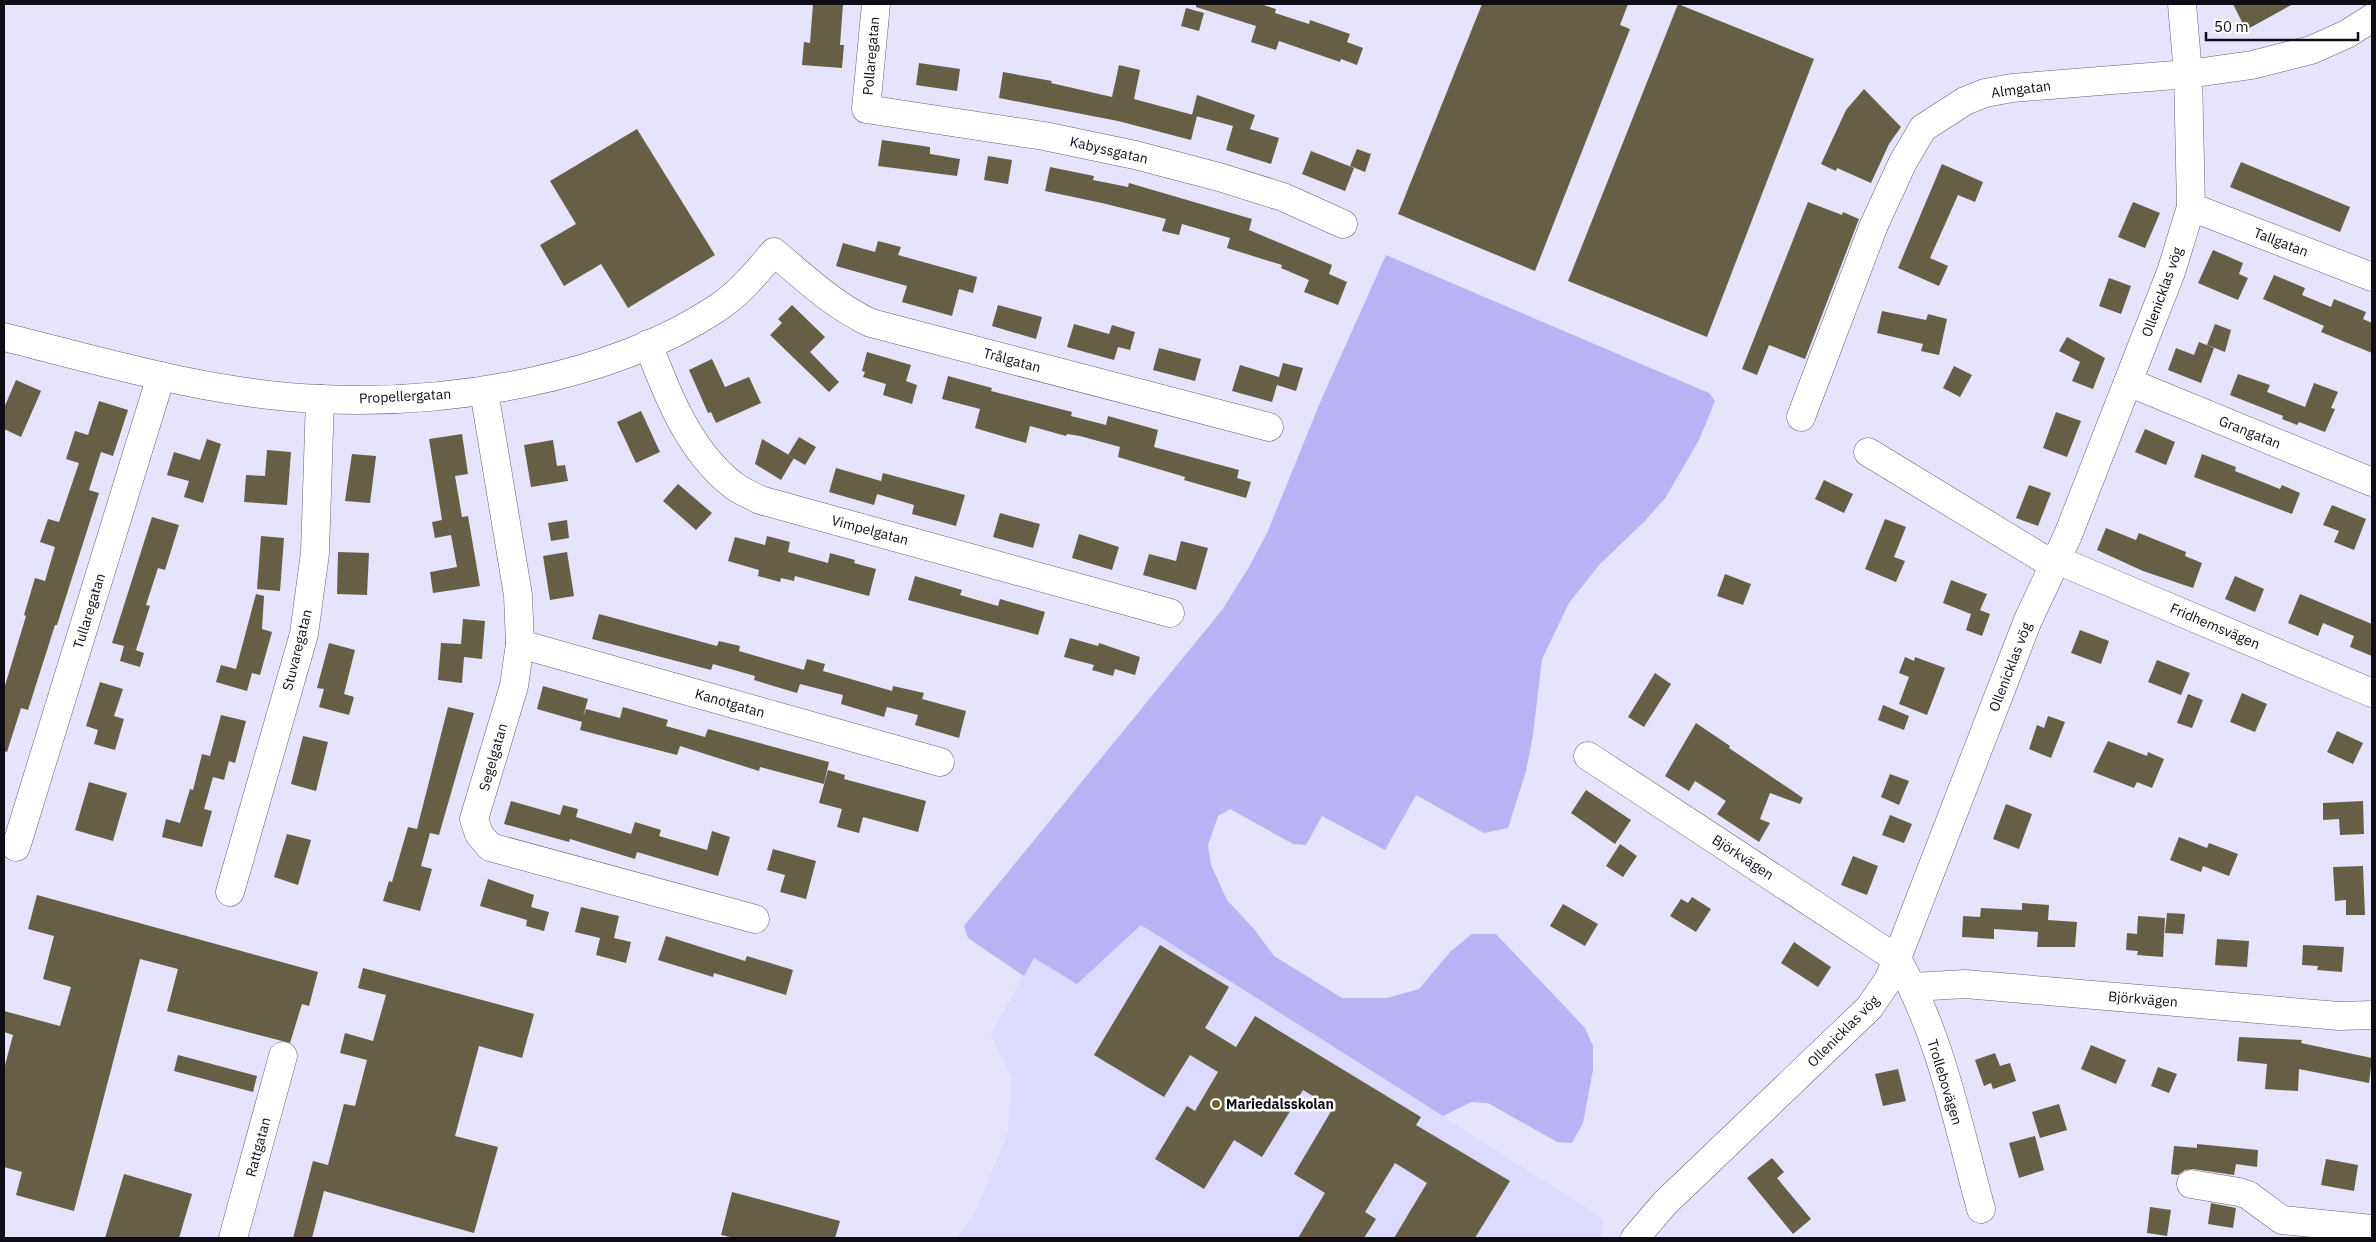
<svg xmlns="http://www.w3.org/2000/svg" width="2376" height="1242" viewBox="0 0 2376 1242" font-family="'IBM Plex Sans',sans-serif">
  <rect width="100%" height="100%" fill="#e5e4fc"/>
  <polygon fill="#dcdaff" points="1141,925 1604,1219 1601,1238 957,1238 976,1211 1008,1132 1011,1077 991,1034 1034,958 1077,984"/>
  <polygon fill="#b8b3f4" points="1386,255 1709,393 1715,401 1699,440 1666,497 1644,522 1600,564 1569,603 1542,659 1533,735 1526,771 1508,828 1484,833 1416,795 1385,850 1322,816 1306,845 1293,844 1230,809 1218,816 1208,845 1211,865 1227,900 1254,929 1274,956 1342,998 1387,998 1419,989 1451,951 1472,934 1496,934 1585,1028 1593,1046 1593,1070 1583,1123 1572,1143 1557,1142 1488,1103 1471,1102 1443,1116 1141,925 1077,984 1034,958 1024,976 968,938 964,926 1222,610 1249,567 1267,533 1322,398"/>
  <g fill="#665f46">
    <polygon points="813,4 843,4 840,45 844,45 842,68 802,65 804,42 810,43"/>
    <polygon points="1196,4 1260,4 1276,9 1275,13 1309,24 1310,20 1350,34 1347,42 1363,48 1357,65 1341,59 1340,62 1279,41 1276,50 1251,42 1256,26 1196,7"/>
    <polygon points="1482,4 1628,4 1620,25 1630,29 1535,271 1398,214"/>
    <polygon points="1678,4 1814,59 1707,337 1568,281"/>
    <polygon points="2233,4 2293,4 2246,30"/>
    <polygon points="1186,8 1204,13 1199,31 1181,26"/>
    <polygon points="919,63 960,69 957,91 916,85"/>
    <polygon points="1119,65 1140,70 1134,99 1197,116 1191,140 1118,121 999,98 1003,72 1052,81 1051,83 1112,97"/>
    <polygon points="1864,89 1901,127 1889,144 1871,183 1837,168 1836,171 1821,164 1846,110"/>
    <polygon points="1197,95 1255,115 1250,129 1279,138 1271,164 1226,150 1233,126 1192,115"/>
    <polygon points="637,129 715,255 628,308 601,264 564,286 540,245 576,224 550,181"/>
    <polygon points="882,140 930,147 930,154 960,159 957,176 878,166"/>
    <polygon points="1357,149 1371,154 1365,172 1350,166"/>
    <polygon points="1311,151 1354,168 1345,191 1302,174"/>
    <polygon points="988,156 1012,160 1008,184 984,180"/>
    <polygon points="2241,162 2350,207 2340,232 2230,187"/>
    <polygon points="1942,164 1983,182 1975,202 1958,195 1930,258 1948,266 1939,286 1898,268"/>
    <polygon points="1050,167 1094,176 1093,180 1128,187 1129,183 1252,219 1249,230 1332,265 1329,274 1347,282 1338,305 1304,292 1309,280 1281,268 1282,265 1227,248 1230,238 1182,224 1179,235 1162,231 1166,219 1102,203 1045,191"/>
    <polygon points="1808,202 1842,215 1843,212 1859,219 1805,359 1769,345 1757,375 1742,369"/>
    <polygon points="2133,202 2160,213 2145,248 2118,237"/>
    <polygon points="878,241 901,247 898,255 977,277 973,293 959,289 952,316 902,302 907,286 836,266 843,243 875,252"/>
    <polygon points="2213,250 2243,263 2239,274 2248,278 2238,300 2198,283"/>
    <polygon points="2274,275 2305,288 2302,295 2331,307 2334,299 2366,312 2363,319 2372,323 2372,353 2321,332 2324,326 2263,299"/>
    <polygon points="2109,278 2131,286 2121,314 2099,306"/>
    <polygon points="792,305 825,337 810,352 839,382 829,392 770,335 782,323 778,319"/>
    <polygon points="998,305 1042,317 1036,339 992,326"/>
    <polygon points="1882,311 1926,320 1928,314 1947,319 1939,355 1921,351 1923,344 1877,333"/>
    <polygon points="1074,324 1109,334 1112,325 1135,332 1130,350 1118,347 1114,360 1067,347"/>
    <polygon points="2215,324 2231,330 2225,352 2207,345"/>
    <polygon points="2067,337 2105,358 2093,389 2072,381 2080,362 2059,351"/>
    <polygon points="2199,342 2214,348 2201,383 2168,370 2176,348 2194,355"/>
    <polygon points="1159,348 1201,359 1195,381 1153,370"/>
    <polygon points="867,352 911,365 906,381 917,385 912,404 883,395 886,384 863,377 865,372 862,371"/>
    <polygon points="712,359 725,387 749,377 761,403 716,423 711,412 708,413 689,370"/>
    <polygon points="1283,363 1303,368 1296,391 1277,385 1272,402 1232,391 1240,365 1279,377"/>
    <polygon points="1954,366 1972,375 1960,397 1943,388"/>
    <polygon points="2238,374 2270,385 2267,392 2305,407 2314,383 2338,392 2331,408 2335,409 2325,432 2299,422 2297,425 2282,419 2283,416 2230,395"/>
    <polygon points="948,376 992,388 991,391 1072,412 1071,416 1106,425 1108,416 1158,430 1154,447 1239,470 1237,478 1251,482 1246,498 1184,480 1185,477 1118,457 1120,447 1080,436 1067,434 1066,436 1030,426 1026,443 975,428 980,409 942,399"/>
    <polygon points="16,380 41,391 21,437 4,429 4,408"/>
    <polygon points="99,401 128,410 113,456 101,452 89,490 99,493 57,625 55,625 28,710 21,708 7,752 4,751 4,689 26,616 24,615 35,578 45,581 55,547 40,542 48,519 59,522 79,463 66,459 75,431 88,435"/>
    <polygon points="641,411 660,452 636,463 617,422"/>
    <polygon points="2056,412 2081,421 2067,457 2043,448"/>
    <polygon points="2145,429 2175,442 2166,465 2135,452"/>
    <polygon points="462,434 468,474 455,476 462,517 468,516 480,586 433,593 430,572 457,567 451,535 435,538 432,522 442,520 429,439"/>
    <polygon points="799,437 816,447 805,465 788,455"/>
    <polygon points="207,439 221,444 203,503 184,497 189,481 167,475 174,452 200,460"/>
    <polygon points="762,439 794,458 781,480 755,464"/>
    <polygon points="553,440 557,466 565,465 568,481 531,487 524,445"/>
    <polygon points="267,450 291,452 287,505 244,502 246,475 265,476"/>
    <polygon points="352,454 376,456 370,503 345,501"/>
    <polygon points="2202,454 2236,467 2235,471 2280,489 2282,485 2300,493 2292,514 2194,477"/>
    <polygon points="836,468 881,481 883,473 965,495 956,526 912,514 914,505 877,494 880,484 874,505 829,492"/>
    <polygon points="1824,480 1853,494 1844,513 1815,499"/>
    <polygon points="678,484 712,513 696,530 663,501"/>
    <polygon points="2029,485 2051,493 2038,526 2016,518"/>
    <polygon points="2332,505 2366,519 2354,550 2334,542 2339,531 2323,525"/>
    <polygon points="1000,513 1040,524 1033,548 993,537"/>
    <polygon points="152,517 179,525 165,570 158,568 146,605 150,606 136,650 127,647 144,653 140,667 120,661 124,646 112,643"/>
    <polygon points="1885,519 1906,527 1894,557 1905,561 1896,582 1865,569"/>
    <polygon points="567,520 569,538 551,541 548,523"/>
    <polygon points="2106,528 2136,540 2139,533 2186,552 2185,556 2202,563 2193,588 2143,571 2097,550"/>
    <polygon points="1079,534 1119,547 1112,570 1072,558"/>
    <polygon points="261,536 284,538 280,591 257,589"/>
    <polygon points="767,536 790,542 788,552 828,563 830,553 855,560 854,563 876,569 869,596 795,576 794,581 781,578 780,582 758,576 759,570 728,561 735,537 765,545"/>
    <polygon points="1181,541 1208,548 1196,590 1143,575 1149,554 1176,561"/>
    <polygon points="338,552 369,553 367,595 337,594"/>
    <polygon points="567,552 574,596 550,600 543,556"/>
    <polygon points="1725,574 1751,584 1743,605 1717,596"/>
    <polygon points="915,576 962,590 960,595 998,606 1000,599 1045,612 1038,635 908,600"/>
    <polygon points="2235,576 2264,589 2255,612 2225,599"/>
    <polygon points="1951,580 1987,594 1980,610 1990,614 1982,636 1966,630 1971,614 1943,603"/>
    <polygon points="256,594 264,596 262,629 272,632 260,675 252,673 247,691 216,682 221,665 236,669"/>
    <polygon points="2300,594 2372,624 2372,656 2350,647 2354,636 2323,623 2318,636 2288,623"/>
    <polygon points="599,614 717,646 719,641 740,646 739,651 804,670 801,679 807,659 825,664 823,671 892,691 893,686 924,693 922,699 966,711 959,738 915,725 918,715 887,707 884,717 841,704 843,695 800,684 797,693 754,680 755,676 713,664 711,670 592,639"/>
    <polygon points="463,619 485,621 482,659 464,657 462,683 438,680 441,643 461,644"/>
    <polygon points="2080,630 2109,641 2101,664 2071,653"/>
    <polygon points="1070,638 1098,646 1099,643 1140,657 1135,675 1115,669 1113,676 1092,670 1094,665 1064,657"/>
    <polygon points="329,643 355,650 344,694 354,697 349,715 319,707 324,689 317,688"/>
    <polygon points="1905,657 1914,661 1915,657 1945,668 1927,715 1899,704 1909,677 1899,673"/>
    <polygon points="2157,660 2190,673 2181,695 2148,682"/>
    <polygon points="1655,673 1671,684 1644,727 1628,717"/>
    <polygon points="100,682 123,689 114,716 124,719 115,750 94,744 98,730 86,726"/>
    <polygon points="543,686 588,699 583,717 586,709 620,718 623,707 668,720 666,726 705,737 708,729 829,762 824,784 760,767 759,771 680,746 677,755 580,730 582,722 537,709"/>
    <polygon points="2242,693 2267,704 2255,732 2230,722"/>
    <polygon points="2188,694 2203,700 2192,728 2177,723"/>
    <polygon points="1883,705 1909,716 1904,730 1878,720"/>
    <polygon points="448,707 474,713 439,835 430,833 421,866 432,869 420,911 383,901 389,881 392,882 408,827 417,829"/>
    <polygon points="221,715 246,721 235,763 229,761 224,780 213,777 204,809 212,811 202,847 162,837 166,819 180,823 190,789 193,790 202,754 210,756"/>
    <polygon points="2048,716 2065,722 2051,758 2029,749 2037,725 2044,728"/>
    <polygon points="1696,723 1730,746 1729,748 1803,798 1800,804 1770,793 1760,819 1770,823 1759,842 1717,814 1726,801 1695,781 1689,791 1665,776"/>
    <polygon points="2337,731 2363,743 2353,764 2327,752"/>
    <polygon points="303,736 328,742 316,791 291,784"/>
    <polygon points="2108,741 2147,756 2148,752 2164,759 2152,788 2137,782 2134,788 2093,772"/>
    <polygon points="828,770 845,775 844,779 926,801 918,832 863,817 859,833 837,827 842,809 819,803"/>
    <polygon points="1890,774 1909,781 1899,805 1881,797"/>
    <polygon points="89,782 127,793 113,841 75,830"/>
    <polygon points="1586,790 1631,820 1615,844 1571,813"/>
    <polygon points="511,801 560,815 563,805 578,809 576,817 631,834 635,822 661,830 659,836 707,850 712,831 730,837 718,876 637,852 635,859 570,839 569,842 504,824"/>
    <polygon points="2363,801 2364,834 2340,835 2339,819 2323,820 2323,803"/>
    <polygon points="2006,804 2032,814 2019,849 1993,839"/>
    <polygon points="1890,815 1912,824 1904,843 1882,835"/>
    <polygon points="287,834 311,840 298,885 274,877"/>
    <polygon points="2179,837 2207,848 2209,843 2238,854 2229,876 2203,866 2201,872 2170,860"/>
    <polygon points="1620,844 1637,856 1623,877 1606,866"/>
    <polygon points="773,849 816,861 806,899 780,892 785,875 767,870"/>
    <polygon points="1853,856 1878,866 1867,895 1841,885"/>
    <polygon points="2363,866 2365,915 2346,915 2346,900 2335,901 2333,867"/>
    <polygon points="488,879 534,895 530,912 531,907 549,912 544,931 526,926 527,920 480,906"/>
    <polygon points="37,895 318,972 309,1006 302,1004 290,1043 167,1011 178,969 140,959 74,1211 16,1195 22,1172 4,1167 4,1069 13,1035 4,1032 4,1011 60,1026 71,987 43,979 54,936 28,929"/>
    <polygon points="1692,897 1711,909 1696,932 1670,916 1681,899 1688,903"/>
    <polygon points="2022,903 2049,905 2048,920 2077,922 2075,947 2037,947 2038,932 1994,929 1994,939 1962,937 1963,916 1980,917 1981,908 2022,910"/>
    <polygon points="1563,904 1598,924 1585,946 1550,926"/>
    <polygon points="581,907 619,916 614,938 631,942 626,963 596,955 600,938 575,932"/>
    <polygon points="2167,913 2185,914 2183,934 2165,933"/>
    <polygon points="2138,916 2165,918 2163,957 2137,955 2138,951 2126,950 2127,933 2137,934"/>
    <polygon points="666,936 745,961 747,956 793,970 786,995 714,973 713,977 658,960"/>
    <polygon points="2217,939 2249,941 2247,967 2215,965"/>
    <polygon points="1794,942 1831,967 1818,987 1781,963"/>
    <polygon points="1160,945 1229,987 1205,1028 1236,1047 1255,1016 1421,1117 1416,1125 1510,1181 1475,1238 1394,1238 1427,1183 1395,1163 1365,1212 1376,1219 1364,1238 1298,1238 1325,1193 1294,1174 1333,1108 1303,1090 1262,1157 1234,1140 1204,1189 1155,1159 1187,1106 1195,1111 1218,1072 1190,1055 1164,1097 1094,1055"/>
    <polygon points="2303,945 2344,947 2342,972 2317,970 2318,966 2302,965"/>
    <polygon points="363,968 534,1014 522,1058 479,1046 455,1136 498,1147 474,1233 324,1191 312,1238 293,1238 313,1161 328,1165 344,1104 355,1106 367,1060 340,1053 345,1033 373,1041 386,995 358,988"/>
    <polygon points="2239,1037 2302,1040 2301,1043 2372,1058 2369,1083 2299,1069 2298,1091 2265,1089 2267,1064 2237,1061"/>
    <polygon points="2091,1045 2126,1060 2116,1084 2081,1069"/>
    <polygon points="1995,1053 2000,1066 2010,1063 2016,1081 1993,1089 1991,1083 1984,1086 1975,1060"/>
    <polygon points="178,1055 257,1076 253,1092 174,1071"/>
    <polygon points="2158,1067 2177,1074 2169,1093 2151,1086"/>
    <polygon points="1898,1069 1906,1101 1883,1106 1875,1074"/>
    <polygon points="2059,1104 2067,1130 2040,1138 2032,1112"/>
    <polygon points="2035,1136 2044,1170 2019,1178 2009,1143"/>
    <polygon points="2197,1144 2258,1150 2257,1167 2236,1164 2234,1175 2193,1169 2185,1170 2178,1175 2171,1174 2174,1146 2197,1148"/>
    <polygon points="1772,1158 1784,1172 1777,1178 1811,1219 1793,1234 1747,1178"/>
    <polygon points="2326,1159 2358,1165 2354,1191 2321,1185"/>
    <polygon points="124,1174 192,1194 179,1238 105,1238"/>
    <polygon points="732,1192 840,1221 835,1238 735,1238 721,1235"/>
    <polygon points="2211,1203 2236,1208 2233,1228 2208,1224"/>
    <polygon points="2150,1207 2171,1210 2167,1236 2147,1233"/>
  </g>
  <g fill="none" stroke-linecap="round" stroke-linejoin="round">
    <g stroke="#63617a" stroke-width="29">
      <g id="minor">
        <polyline points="876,4 866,109 1044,136 1135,155 1219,177 1283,197 1343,224"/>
        <polyline points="2191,207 2372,277"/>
        <path d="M4,337C108,363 214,395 321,399C449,405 607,380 716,309C739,294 756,273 774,252C805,278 834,306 871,323L1269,427"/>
        <path d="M648,344C667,394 689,451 733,485C740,491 751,495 760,500L1170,613"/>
        <polyline points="2128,382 2372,482"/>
        <polyline points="484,391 518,595 520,644 514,686 474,819 479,834 490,847 755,919"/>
        <polyline points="1801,417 1874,225 1903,162 1923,128 1965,101 1985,93 2012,88 2188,74 2252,65 2311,50 2347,34 2372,18"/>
        <polyline points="1868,452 2042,558 2057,560 2372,693"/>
        <polyline points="520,644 940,762"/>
        <path d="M1588,756L1897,959C1941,1035 1958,1125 1981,1209"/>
        <polyline points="16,847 161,376"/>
        <polyline points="230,892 304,634 315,553 320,399"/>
        <polyline points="1913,987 1965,984 2339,1016 2372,1015"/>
        <polyline points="2191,1184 2239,1192 2248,1195 2282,1220 2372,1229"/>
        <polyline points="233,1238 283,1056"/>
        <polyline points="1635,1238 1665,1203 1869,1008 1889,979 2028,620 2068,535 2171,272 2191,207 2188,74 2182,4"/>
      </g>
    </g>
    <use href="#minor" stroke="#fff" stroke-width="28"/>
  </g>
  <circle fill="#6f622f" stroke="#fff" stroke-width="2" cx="1216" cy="1104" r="5"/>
  <g text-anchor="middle" stroke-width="5" stroke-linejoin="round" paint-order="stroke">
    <g font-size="14" fill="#0e0d16" stroke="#fff">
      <text transform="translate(871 56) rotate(-85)" y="5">Pollaregatan</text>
      <text transform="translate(2021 89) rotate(-7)" y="5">Almgatan</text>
      <text transform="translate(1109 150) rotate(13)" y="5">Kabyssgatan</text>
      <text transform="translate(2281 242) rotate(21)" y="5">Tallgatan</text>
      <text transform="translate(2162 292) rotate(-70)" y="5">Ollenicklas vög</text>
      <text transform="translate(1012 360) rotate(15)" y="5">Trålgatan</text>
      <text transform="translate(405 396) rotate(-3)" y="5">Propellergatan</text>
      <text transform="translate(2250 432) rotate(22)" y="5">Grangatan</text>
      <text transform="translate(870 530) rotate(15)" y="5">Vimpelgatan</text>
      <text transform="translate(89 611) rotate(-73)" y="5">Tullaregatan</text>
      <text transform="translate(2215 626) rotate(23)" y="5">Fridhemsvägen</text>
      <text transform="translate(297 650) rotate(-76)" y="5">Stuvaregatan</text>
      <text transform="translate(2010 667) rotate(-69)" y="5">Ollenicklas vög</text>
      <text transform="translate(730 703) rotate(16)" y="5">Kanotgatan</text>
      <text transform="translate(493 757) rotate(-74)" y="5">Segelgatan</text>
      <text transform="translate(1743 857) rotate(33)" y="5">Björkvägen</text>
      <text transform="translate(2143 999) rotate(5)" y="5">Björkvägen</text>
      <text transform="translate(1843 1031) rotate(-45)" y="5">Ollenicklas vög</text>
      <text transform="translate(1945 1082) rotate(73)" y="5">Trollebovägen</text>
      <text transform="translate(258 1147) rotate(-75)" y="5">Rattgatan</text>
    </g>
    <g font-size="14" font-weight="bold" fill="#0e0d16" stroke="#fff" text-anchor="start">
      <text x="1226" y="1109">Mariedalsskolan</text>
    </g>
  </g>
  <rect width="2376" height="1242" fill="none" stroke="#0e0d16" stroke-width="10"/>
  <path d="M2206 32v8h152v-8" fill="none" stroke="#0e0d16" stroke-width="2.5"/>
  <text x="2214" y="32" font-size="15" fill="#0e0d16" stroke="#ffffff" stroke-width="4" paint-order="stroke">50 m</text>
</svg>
